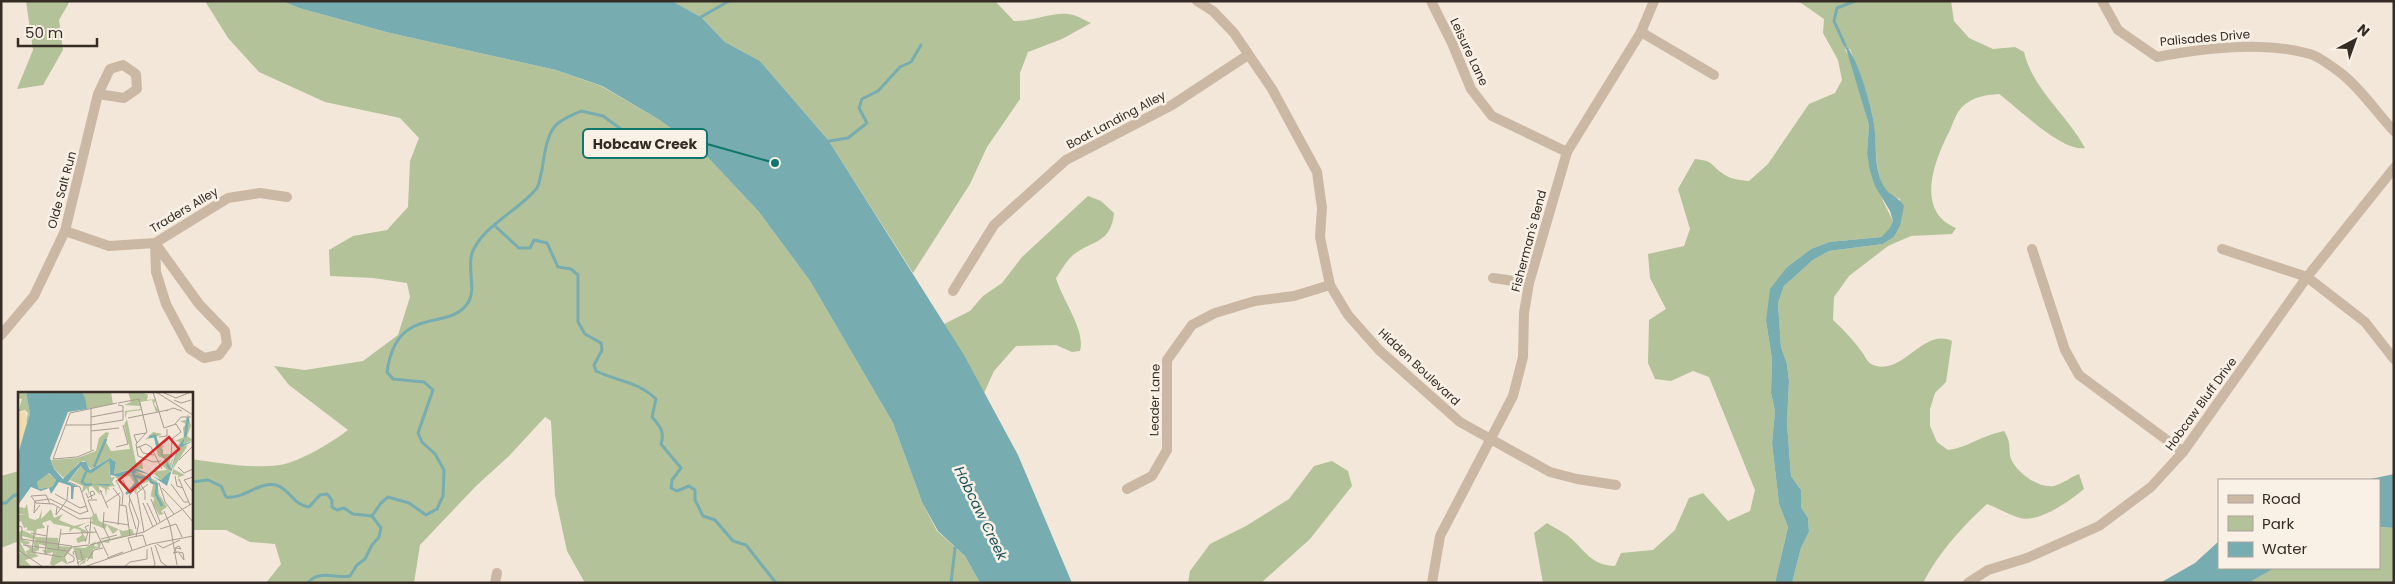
<svg xmlns="http://www.w3.org/2000/svg" width="2395" height="584" viewBox="0 0 2395 584" font-family="Poppins,sans-serif">
  <rect width="100%" height="100%" fill="#f3e7d9"/>
  <g fill="#b3c298">
    <polygon points="26,1 70,1 59,20 63,50 43,85 17,89 33,50"/>
    <path d="M205,1H282L299,8L390,33L556,70L601,86L658,119L700,149L759,212L810,281L893,423L922,502L937,531L965,556L980,583H585L567,551L555,495L551,421L545,417L509,456L476,486L420,545L414,583H266L281,564L275,544L250,542L226,530H191V459C220,463 250,469 280,465C299,462 333,442 348,430L289,385L274,366L305,370L363,361L398,335L410,297L407,283L373,278L330,276L329,250L353,236L387,230L408,207L410,161L419,138L400,118L325,102L259,72L228,38Z"/>
    <path d="M672,1H995L1014,21C1032,22 1056,10 1073,15C1079,16 1085,21 1091,23L1062,39L1028,52L1020,73V99L987,147L970,184L913,273L829,141L760,61L725,42L701,17Z"/>
    <path d="M1794,1H1951L1954,21L1969,38L1993,49L2015,47L2024,52C2033,90 2067,114 2085,148C2062,152 2018,108 1999,94C1985,95 1973,97 1963,106C1957,111 1953,123 1950,130C1935,159 1914,211 1956,228L1952,234L1911,236L1888,246L1849,276L1834,297L1833,320C1845,331 1855,342 1864,355C1866,359 1868,362 1871,364C1902,379 1922,327 1952,341L1946,382L1935,393L1930,409V426L1937,442L1948,450C1967,448 1982,435 2004,431C2013,445 2007,451 2012,461C2018,473 2039,489 2054,486C2062,484 2071,477 2079,474L2084,489C2070,501 2039,523 2020,518C2009,515 1998,508 1987,504C1962,527 1939,552 1923,583H1792L1801,548L1809,532L1808,518L1801,507V490L1791,476L1787,423L1789,381L1787,364L1781,347L1778,303L1784,286L1813,260L1829,251L1883,244L1894,237L1900,226V199C1894,196 1888,195 1884,189C1874,168 1877,147 1874,125C1871,101 1859,71 1850,49H1845L1851,61L1869,125L1867,153L1883,201L1893,221L1891,228L1881,237L1829,242L1811,249L1787,267L1766,321L1772,359L1771,393L1775,411L1772,443L1779,504L1788,527L1775,583H1543L1534,533L1547,523C1553,527 1561,531 1567,535C1585,549 1589,565 1615,566L1621,553L1653,550L1675,530L1689,498L1703,493L1728,521L1750,511L1755,490L1709,377L1693,371L1671,381L1655,379L1648,363L1649,320L1666,309L1650,278L1648,254L1684,246L1690,229L1678,189L1695,159C1716,161 1710,166 1725,175C1733,180 1741,180 1749,181L1768,164L1809,104L1835,93L1842,80L1838,60L1823,33L1824,19L1801,3Z"/>
    <path d="M1088,196L1101,201L1114,213C1111,244 1092,240 1073,255C1066,261 1061,271 1056,278C1062,300 1086,330 1080,351L1072,352L1056,345L1016,346L994,371L984,393L944,324L970,311L983,296L1002,283L1022,257Z"/>
    <polygon points="1332,461 1348,471 1352,486 1310,539 1261,583 1188,583 1190,571 1210,544 1246,526 1289,499 1314,466"/>
    <polygon points="19,471 19,541 1,548 1,476"/>
    <polygon points="2379,527 2394,528 2394,583 2248,583 2275,568 2379,568"/>
  </g>
  <g fill="#77adb1">
    <polygon points="282,1 672,1 701,17 725,42 760,61 829,141 964,355 1018,455 1072,583 980,583 965,556 938,531 922,502 893,423 810,281 759,212 700,149 658,119 602,86 556,70 390,33 299,8"/>
    <path d="M1845,45C1857,55 1872,108 1874,124C1877,143 1874,160 1880,178C1887,198 1895,192 1904,206L1900,226L1894,237L1883,244L1829,251L1813,260L1784,286L1778,303L1781,347L1787,364L1789,381L1787,423L1791,476L1801,490V507L1808,518L1809,532L1801,548L1792,583H1775L1788,527L1779,504L1772,443L1775,411L1771,393L1772,359L1766,321L1770,289L1787,267L1811,249L1829,242L1881,237L1890,228L1893,221L1890,211L1875,186L1870,171L1867,153L1869,125Z"/>
    <polygon points="2394,474 2394,528 2379,527 2379,480 2366,480"/>
    <polygon points="2219,541 2219,568 2275,568 2248,583 2160,583 2195,563"/>
  </g>
  <g fill="none" stroke-linecap="round" stroke-linejoin="round">
    <g stroke="#77adb1" stroke-width="3">
      <polyline points="701,17 729,1"/>
      <polyline points="1845,45 1834,21 1837,8 1855,1"/>
      <polyline points="829,141 848,138 867,123 859,108 862,99 878,91 900,67 911,62 921,45"/>
      <path d="M495,226L519,248H530L534,240L547,243L558,267L571,269L578,275V322L585,334L601,343L602,350L594,365L596,371C619,382 637,381 656,399L652,417C660,426 665,432 661,444L681,468L672,480L671,488L677,491L689,486L695,490V500L703,516L715,520L733,541L746,545L776,583"/>
      <path d="M191,482L208,480L221,486L226,497C243,500 259,481 276,485C290,489 293,505 309,507L320,495L327,494L332,500V507L337,510L344,508L353,514L372,516L381,503L388,497L409,503L426,515L437,509L443,496L444,470L435,454L422,442L418,433L433,390L424,382L393,379L387,372C397,301 451,334 469,301C476,288 467,268 472,253C482,226 520,210 537,188C540,183 540,176 542,170C544,157 546,137 555,126C561,119 573,115 581,111L603,116L640,143L670,154L700,149"/>
      <polyline points="1,503 6,503 13,496 19,494"/>
      <polyline points="2250,582 2253,583"/>
      <path d="M308,583C318,569 337,579 350,576L357,565L365,559L372,545L379,537L381,528L372,516"/>
      <polyline points="951,583 955,548"/>
    </g>
    <g stroke="#cbb8a4" stroke-width="10">
      <polyline points="1197,1 1213,11 1234,33 1272,89 1317,172 1322,208 1320,237 1330,285 1348,315 1379,350 1460,422 1550,472 1577,479 1616,485"/>
      <polyline points="1431,1 1452,43 1471,89 1492,116 1567,152"/>
      <path d="M2102,1L2118,30L2157,57C2203,48 2265,41 2310,54C2320,57 2334,68 2342,74C2363,91 2376,112 2394,131"/>
      <polyline points="1641,32 1714,75"/>
      <polyline points="65,231 109,246 155,243 228,198 260,193 287,197"/>
      <polygon points="155,243 199,304 225,331 227,344 219,355 204,358 190,349 166,304 156,272"/>
      <polyline points="2032,249 2065,350 2079,375 2183,452"/>
      <polyline points="2222,249 2307,277 2365,322 2394,359"/>
      <polyline points="1493,278 1529,283"/>
      <polyline points="953,291 994,225 1066,160 1172,105 1248,55"/>
      <polyline points="1,335 34,296 65,231 98,94 110,69 123,65 136,74 137,89 124,98 98,94"/>
      <polyline points="1127,489 1152,476 1167,450 1167,360 1192,325 1215,313 1255,301 1294,296 1330,285"/>
      <polyline points="495,583 497,573"/>
      <polyline points="1432,583 1440,536 1513,396 1523,357 1524,313 1529,283 1567,152 1641,32 1654,1"/>
      <polyline points="1968,583 1988,570 2027,558 2099,526 2151,487 2183,452 2307,277 2394,168"/>
    </g>
  </g>
  <g text-anchor="middle" stroke-width="5" stroke-linejoin="round" paint-order="stroke">
    <g font-size="12" fill="#362c26" stroke="#faf1e6">
      <text transform="translate(2205 38) rotate(-5)" y="4">Palisades Drive</text>
      <text transform="translate(1469 52) rotate(65)" y="4">Leisure Lane</text>
      <text transform="translate(1116 120) rotate(-28)" y="4">Boat Landing Alley</text>
      <text transform="translate(62 190) rotate(-75)" y="4">Olde Salt Run</text>
      <text transform="translate(184 210) rotate(-31)" y="4">Traders Alley</text>
      <text transform="translate(1529 241) rotate(-75)" y="4">Fisherman's Bend</text>
      <text transform="translate(1419 367) rotate(43)" y="4">Hidden Boulevard</text>
      <text transform="translate(1155 400) rotate(-89)" y="4">Leader Lane</text>
      <text transform="translate(2201 404) rotate(-54)" y="4">Hobcaw Bluff Drive</text>
    </g>
    <g font-size="14" font-style="italic" fill="#1a535a" stroke="#faf1e6">
      <text transform="translate(981 513) rotate(64)" y="5">Hobcaw Creek</text>
    </g>
  </g>
  <g transform="translate(18 392)">
    <rect width="175" height="175" fill="#f3e7d9"/>
    <path d="M0,0H8L12,22L6,49L0,63L10,21L7,18L0,20L4,7L0,6ZM64,0H93L95,12L69,17ZM110,0H124L130,3L129,8L138,7L136,12L141,19L138,20L134,8L122,10L124,18L109,20L107,27V19L123,17L122,14L106,13L113,10ZM170,22L173,34L169,44L175,48L160,54L162,50L157,49L166,45L165,36L168,32L162,29L168,28ZM109,27L118,71L124,69L125,77L116,76L96,82L98,70L92,66L73,77L66,69L60,71L47,87L36,77L33,68L59,66L78,59L81,46L88,40L91,41L88,50L93,59L112,57L106,33ZM135,40L144,42L138,45L142,53L147,54L144,55L145,62H153L151,73L156,64L151,82L143,88L135,81H137V74L139,79L149,78L143,72L147,67L140,64L136,45L127,48ZM170,53L155,77L167,83L161,85V92L160,83L154,82L158,61L162,55ZM91,69L92,86L118,79L139,89L141,102L149,115L143,119L146,122L141,123L135,112L136,106L133,104L132,107L135,93L131,89L125,92L120,87L123,98L119,96L118,103L115,95L107,105L116,91L112,84L103,85V90L97,85L94,90L97,94L90,95L92,98L89,97L88,104L87,97L81,94L82,103L74,94L71,95V103L69,96L64,101L65,94L52,88L63,74L74,81ZM30,81L38,88L34,95L21,97L19,90ZM9,112L11,126L17,128L21,126L24,117L23,127L33,117L36,126L45,122L41,128L56,134L75,129L73,125L78,121L81,129L105,139L114,137L116,142L92,148L91,151L83,150L82,156L75,157V167L68,166L67,171L61,173L66,168H60L55,155L47,165L50,173L44,169L35,174L32,172L35,160L28,162L24,158H29L28,154L21,152V158L12,162L16,161H19L17,162L21,164L7,168L14,175H0V160L4,162L0,158V141L4,138L17,144L15,139L5,138H9V135L6,136L3,129L0,131V123H7L0,122V115L7,116ZM32,128L36,132L52,135L51,140L56,136L62,138L64,143L58,147L60,151L69,148L64,140L67,141L69,139L60,135L70,130L87,137L89,133L95,142L101,137L103,144L79,150L80,155L76,154L78,149L67,156L41,154L40,146L17,145L19,137L27,136L24,131ZM4,144L19,148L15,150L17,156L7,153L12,157L8,159L9,163L2,150L7,153L11,152L12,150L5,148Z" fill="#b3c298" fill-rule="evenodd"/>
    <path d="M7,19L9,31L0,59V21Z" fill="#f0dcad"/>
    <path d="M8,0H64L67,6L69,17L50,20L32,66L36,77L45,87L62,70H68L72,78L92,66L98,70L96,82L118,76L143,88L153,79L149,75L148,68L143,62V61L144,59L143,58L140,56L145,58L144,62L148,67L153,77L160,55L167,45L165,52L175,49L160,57L149,94L133,83L118,79L101,85L93,83V92L90,94L74,92H93L91,69L74,81L68,80L63,74L60,77L50,90L60,95H56L55,107H53V94L41,90L33,102L31,96L23,99L13,95L0,113V63L12,22ZM31,81L38,88L34,95L21,97L19,90Z" fill="#77adb1" fill-rule="evenodd"/>
    <path fill="none" stroke="#77adb1" stroke-width="2.5" d="M131,45L137,44L140,56M167,45L170,26M76,75L88,47M68,80L64,90L68,93L74,92M131,82L133,90L139,92L138,102L144,114M0,84L15,66L19,56L28,24L29,0M116,84L132,87M108,102L119,91L115,81L118,79"/>
    <path fill="none" stroke="#a79c91" stroke-width="1" d="M135,0L146,36L158,32L163,40L154,47L153,66M138,0L175,23M144,0L158,6L173,0M156,8L163,11L173,8M100,11L121,7L129,40L118,52L120,64L135,70L143,69M148,19L155,16L164,19M73,25L105,19M110,26L150,18M157,32L163,25H173M48,33H73V17M73,39L101,36M141,45L149,44V37M119,51L116,43L128,41M121,54L125,61L136,63M98,55L110,52L105,33M118,56L128,52L133,55L144,77M73,58V33L105,28V14L100,13M76,58L59,65L35,67L52,21L99,11M161,68L175,54M160,75L166,81L175,77M157,84L159,94L165,96M175,85L166,88L175,100M161,87L172,113M98,88L105,102L104,113M105,88L111,102M51,90L62,95L70,120M122,91L127,100V108M141,91L147,110L156,122M153,92L166,110H171M95,96L102,105L100,133M144,96L164,117M116,98L111,104L121,130L118,145M84,100L82,98L90,116M68,101L70,106L71,105L75,103H76L77,102L75,99L72,100L73,104L74,107M37,102L62,116L68,114M112,107L111,113L118,137M133,107L142,130M87,111L102,101M125,111L135,135M129,111L139,132M32,112L28,103L13,104L18,111L35,112L61,127L73,126L71,152M22,113L16,121L17,109L32,107L62,122L70,119M102,113L108,114L112,144M39,115L38,123L49,108L50,95M165,118L175,130M146,119L152,133L159,173M86,120L85,134L92,148M76,123L70,108H79M85,129L111,133M0,134L4,135L3,147L54,154M76,135L90,164M142,137L158,132L164,145M126,140L119,101L130,92M13,141L29,144M16,142L14,160L44,165M43,142L78,140M83,147L99,143M92,148L126,140L175,111M67,150L70,140L67,135L71,133M139,152L145,156L162,148M5,153L49,159M72,153L91,148M137,153L143,170L150,175M133,155L137,172L135,175M0,158L25,175M40,158L43,137M114,158L110,146L125,143L128,153M158,160L157,156L161,154L163,157L158,156M50,161L56,165V169L50,171M155,161L160,160L165,161L166,168L161,161M27,162L30,133M56,163L55,160L57,159L61,175M46,165L53,155L71,153M89,166L105,160M69,169L76,158L85,156M59,171L65,168L62,158L63,161M66,175L133,152L175,144M106,175L112,170L129,167V157"/>
    <path fill="#d62828" fill-opacity="0.15" stroke="#d62828" stroke-width="2.5" d="M151,45L161,57L112,100L101,88Z"/>
    <rect width="175" height="175" fill="none" stroke="#362c26" stroke-width="2.5"/>
  </g>
  <path fill="none" stroke="#0f766e" stroke-width="2" d="M775 163L707 144"/>
  <circle fill="#0f766e" stroke="#faf1e6" stroke-width="2" cx="775" cy="163" r="5"/>
  <rect fill="#faf1e6" stroke="#0f766e" stroke-width="2" x="583" y="129" width="124" height="29" rx="5"/>
  <g font-size="14" text-anchor="middle" font-weight="bold" fill="#362c26">
    <text x="645" y="149">Hobcaw Creek</text>
  </g>
  <rect width="2395" height="584" fill="none" stroke="#362c26" stroke-width="5"/>
  <rect x="2218" y="479" width="162" height="90" fill="#faf1e6" stroke="#aca299"/>
  <rect x="2228" y="495" width="25" height="8" fill="#cbb8a4" stroke="#aca299"/>
  <text x="2262" y="504" font-size="15" fill="#362c26">Road</text>
  <rect x="2228" y="516" width="25" height="15" fill="#b3c298" stroke="#aca299"/>
  <text x="2262" y="529" font-size="15" fill="#362c26">Park</text>
  <rect x="2228" y="542" width="25" height="15" fill="#77adb1" stroke="#aca299"/>
  <text x="2262" y="554" font-size="15" fill="#362c26">Water</text>
  <g transform="translate(2355 40) rotate(41)" stroke="#faf1e6" stroke-width="4" paint-order="stroke">
  <path d="M0-4L9 19L0 12L-9 19Z" fill="#362c26"/>
  <text y="-8" font-size="14" font-weight="bold" text-anchor="middle" fill="#362c26">N</text>
  </g>
  <path d="M18 38v8h79v-8" fill="none" stroke="#362c26" stroke-width="2.5"/>
  <text x="25" y="38" font-size="15" fill="#362c26" stroke="#faf1e6" stroke-width="4" paint-order="stroke">50 m</text>
</svg>
